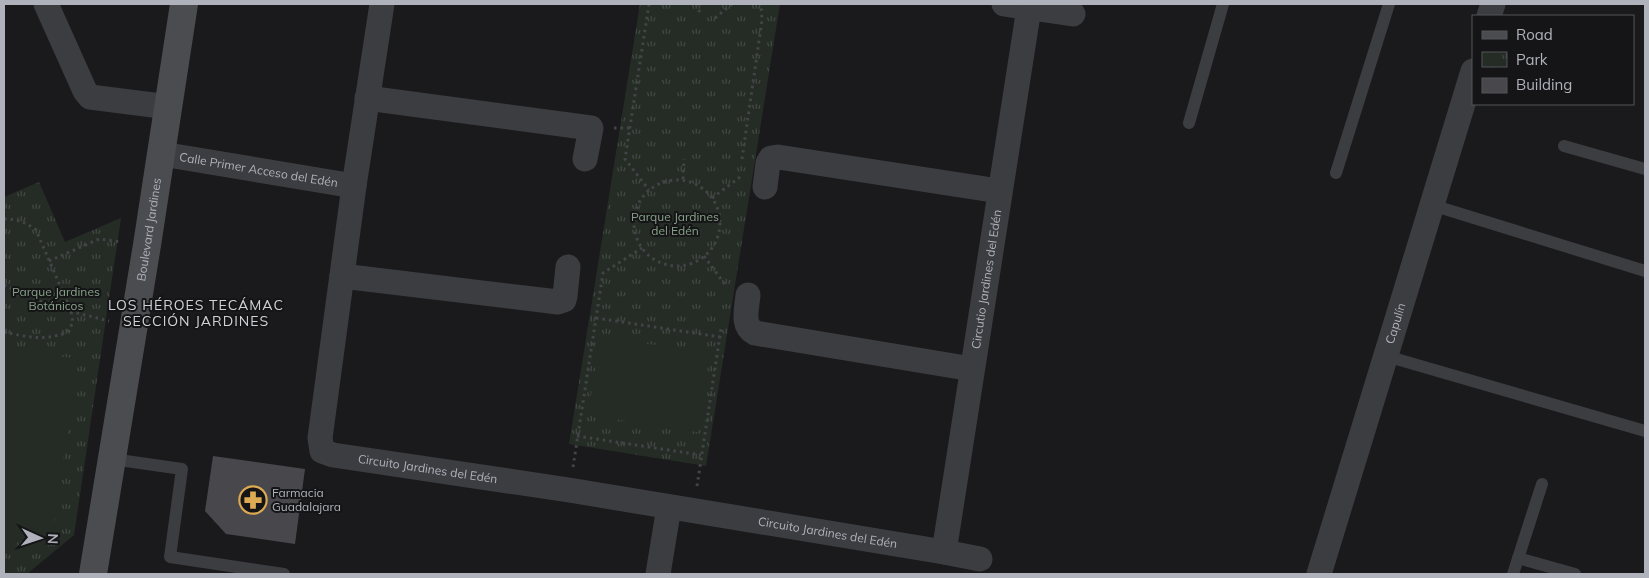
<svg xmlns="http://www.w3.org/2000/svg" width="1649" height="578" viewBox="0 0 1649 578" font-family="Mulish,sans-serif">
  <defs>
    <pattern id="park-tufts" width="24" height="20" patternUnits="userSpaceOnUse" patternTransform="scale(1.25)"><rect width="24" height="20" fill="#252c25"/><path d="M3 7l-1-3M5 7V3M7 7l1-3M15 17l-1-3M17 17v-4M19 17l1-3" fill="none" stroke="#424843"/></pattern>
  </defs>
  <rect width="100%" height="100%" fill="#1a1a1c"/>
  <g fill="url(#park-tufts)">
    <polygon points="640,4 780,4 706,466 569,444"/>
    <polygon points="39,182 65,242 121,218 74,535 27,574 4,574 4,197"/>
  </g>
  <g fill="#252c25">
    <polygon points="600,337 710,353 697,432 588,415"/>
    <polygon points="4,348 78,359 51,545 4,538"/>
  </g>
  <polygon fill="#48484c" points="213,456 305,469 295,544 226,534 205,511"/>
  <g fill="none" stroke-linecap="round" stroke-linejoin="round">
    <g stroke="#424448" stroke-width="3" stroke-dasharray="2.5 4" stroke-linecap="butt">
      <polyline points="649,4 625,159 649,190"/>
      <polyline points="696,4 701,15"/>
      <polyline points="715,18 732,4"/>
      <polyline points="614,128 630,128"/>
      <polyline points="742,159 762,20 761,4"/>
      <polyline points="683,179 684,159"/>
      <circle cx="677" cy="223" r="43"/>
      <polyline points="712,198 739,178 739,175"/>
      <path d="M4,219C17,219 25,222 36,230L71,311L73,323L66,333C41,341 28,337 4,332"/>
      <polyline points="704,256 726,286"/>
      <polyline points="49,261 99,239 122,242"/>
      <polyline points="4,285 53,307 109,321"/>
      <polyline points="596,318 720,337"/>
      <polyline points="577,436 701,455"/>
      <polyline points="573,467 603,273 642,248"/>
      <polyline points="697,486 721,329"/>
    </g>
    <g stroke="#3c3d41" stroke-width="12">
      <polyline points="1189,123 1223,4"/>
      <polyline points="1564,146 1645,169"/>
      <polyline points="1336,173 1389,4"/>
      <polyline points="1432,205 1645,271"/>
      <polyline points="1386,356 1645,431"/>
      <polyline points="112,459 182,469 170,557 284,574"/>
      <polyline points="1518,558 1575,574"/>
      <polyline points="1513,574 1542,484"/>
    </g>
    <g stroke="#3c3d41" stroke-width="25">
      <polyline points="46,4 85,91 90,97 169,107"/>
      <path id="s1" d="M382,4L354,186L320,438L322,451L333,455L569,490L944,552L980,559"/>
      <polyline points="1004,4 1073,14"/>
      <polyline points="1489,16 1493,4"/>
      <polyline points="367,98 591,128 585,159"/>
      <path id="s2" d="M162,154L354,186"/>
      <polyline points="765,187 768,163 771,158 778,157 999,191"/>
      <polyline points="342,276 558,302 564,300 565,296 568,267"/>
      <path d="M748,295C747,308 741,326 755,333L972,369"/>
      <path id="s3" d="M944,552L1029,8"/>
      <polyline points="658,574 669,507"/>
      <path id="s4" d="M1319,574L1473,71"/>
    </g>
    <path stroke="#4a4c50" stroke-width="28" id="s5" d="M93,574L147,245L184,4"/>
  </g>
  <defs>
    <g id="pharmacy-ring" transform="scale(1.4375)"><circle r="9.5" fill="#151517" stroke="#dcaa53" stroke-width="1.5"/><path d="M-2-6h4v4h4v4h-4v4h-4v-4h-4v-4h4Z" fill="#dcaa53"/></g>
  </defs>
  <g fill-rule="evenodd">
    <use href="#pharmacy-ring" x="253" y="500"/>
  </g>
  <g text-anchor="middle" stroke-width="4" stroke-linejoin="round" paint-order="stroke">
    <g font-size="12" fill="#afb2ba" stroke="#151517">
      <text dy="4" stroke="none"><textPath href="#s2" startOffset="98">Calle Primer Acceso del Edén</textPath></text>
      <text dy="4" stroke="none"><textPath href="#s5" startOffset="349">Boulevard Jardines</textPath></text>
      <text dy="4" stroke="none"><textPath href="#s3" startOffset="276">Circutio Jardines del Edén</textPath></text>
      <text dy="4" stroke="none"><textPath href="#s4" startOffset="262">Capulín</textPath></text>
      <text dy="4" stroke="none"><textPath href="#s1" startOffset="559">Circuito Jardines del Edén</textPath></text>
      <text dy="4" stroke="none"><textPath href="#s1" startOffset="964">Circuito Jardines del Edén</textPath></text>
    </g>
    <g font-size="12" fill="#88a289" stroke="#151517">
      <text x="675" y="221">Parque Jardines<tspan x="675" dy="14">del Edén</tspan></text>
      <text x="56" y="296">Parque Jardines<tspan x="56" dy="14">Botánicos</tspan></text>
    </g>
    <g font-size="12" fill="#afb2ba" stroke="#151517" text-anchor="start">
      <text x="272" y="497">Farmacia<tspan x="272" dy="14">Guadalajara</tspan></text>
    </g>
    <g font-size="14" letter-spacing="1" fill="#cfd1d7" stroke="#151517">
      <text x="196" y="310">LOS HÉROES TECÁMAC<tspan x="196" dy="16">SECCIÓN JARDINES</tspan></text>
    </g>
  </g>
  <rect width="1649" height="578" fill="none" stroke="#afb2ba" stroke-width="10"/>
  <rect x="1472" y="15" width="162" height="90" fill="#151517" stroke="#535458"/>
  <rect x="1482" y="31" width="25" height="8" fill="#4a4c50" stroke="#535458"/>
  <text x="1516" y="40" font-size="15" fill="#afb2ba">Road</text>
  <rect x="1482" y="52" width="25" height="15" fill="url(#park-tufts)" stroke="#535458"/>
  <text x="1516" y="65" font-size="15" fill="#afb2ba">Park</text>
  <rect x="1482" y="78" width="25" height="15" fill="#48484c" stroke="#535458"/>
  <text x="1516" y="90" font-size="15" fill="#afb2ba">Building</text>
  <g transform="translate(40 538) rotate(93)" stroke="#151517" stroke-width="4" paint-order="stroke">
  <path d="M0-4L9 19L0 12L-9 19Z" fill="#afb2ba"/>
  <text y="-8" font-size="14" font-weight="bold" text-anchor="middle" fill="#afb2ba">N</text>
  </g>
</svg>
